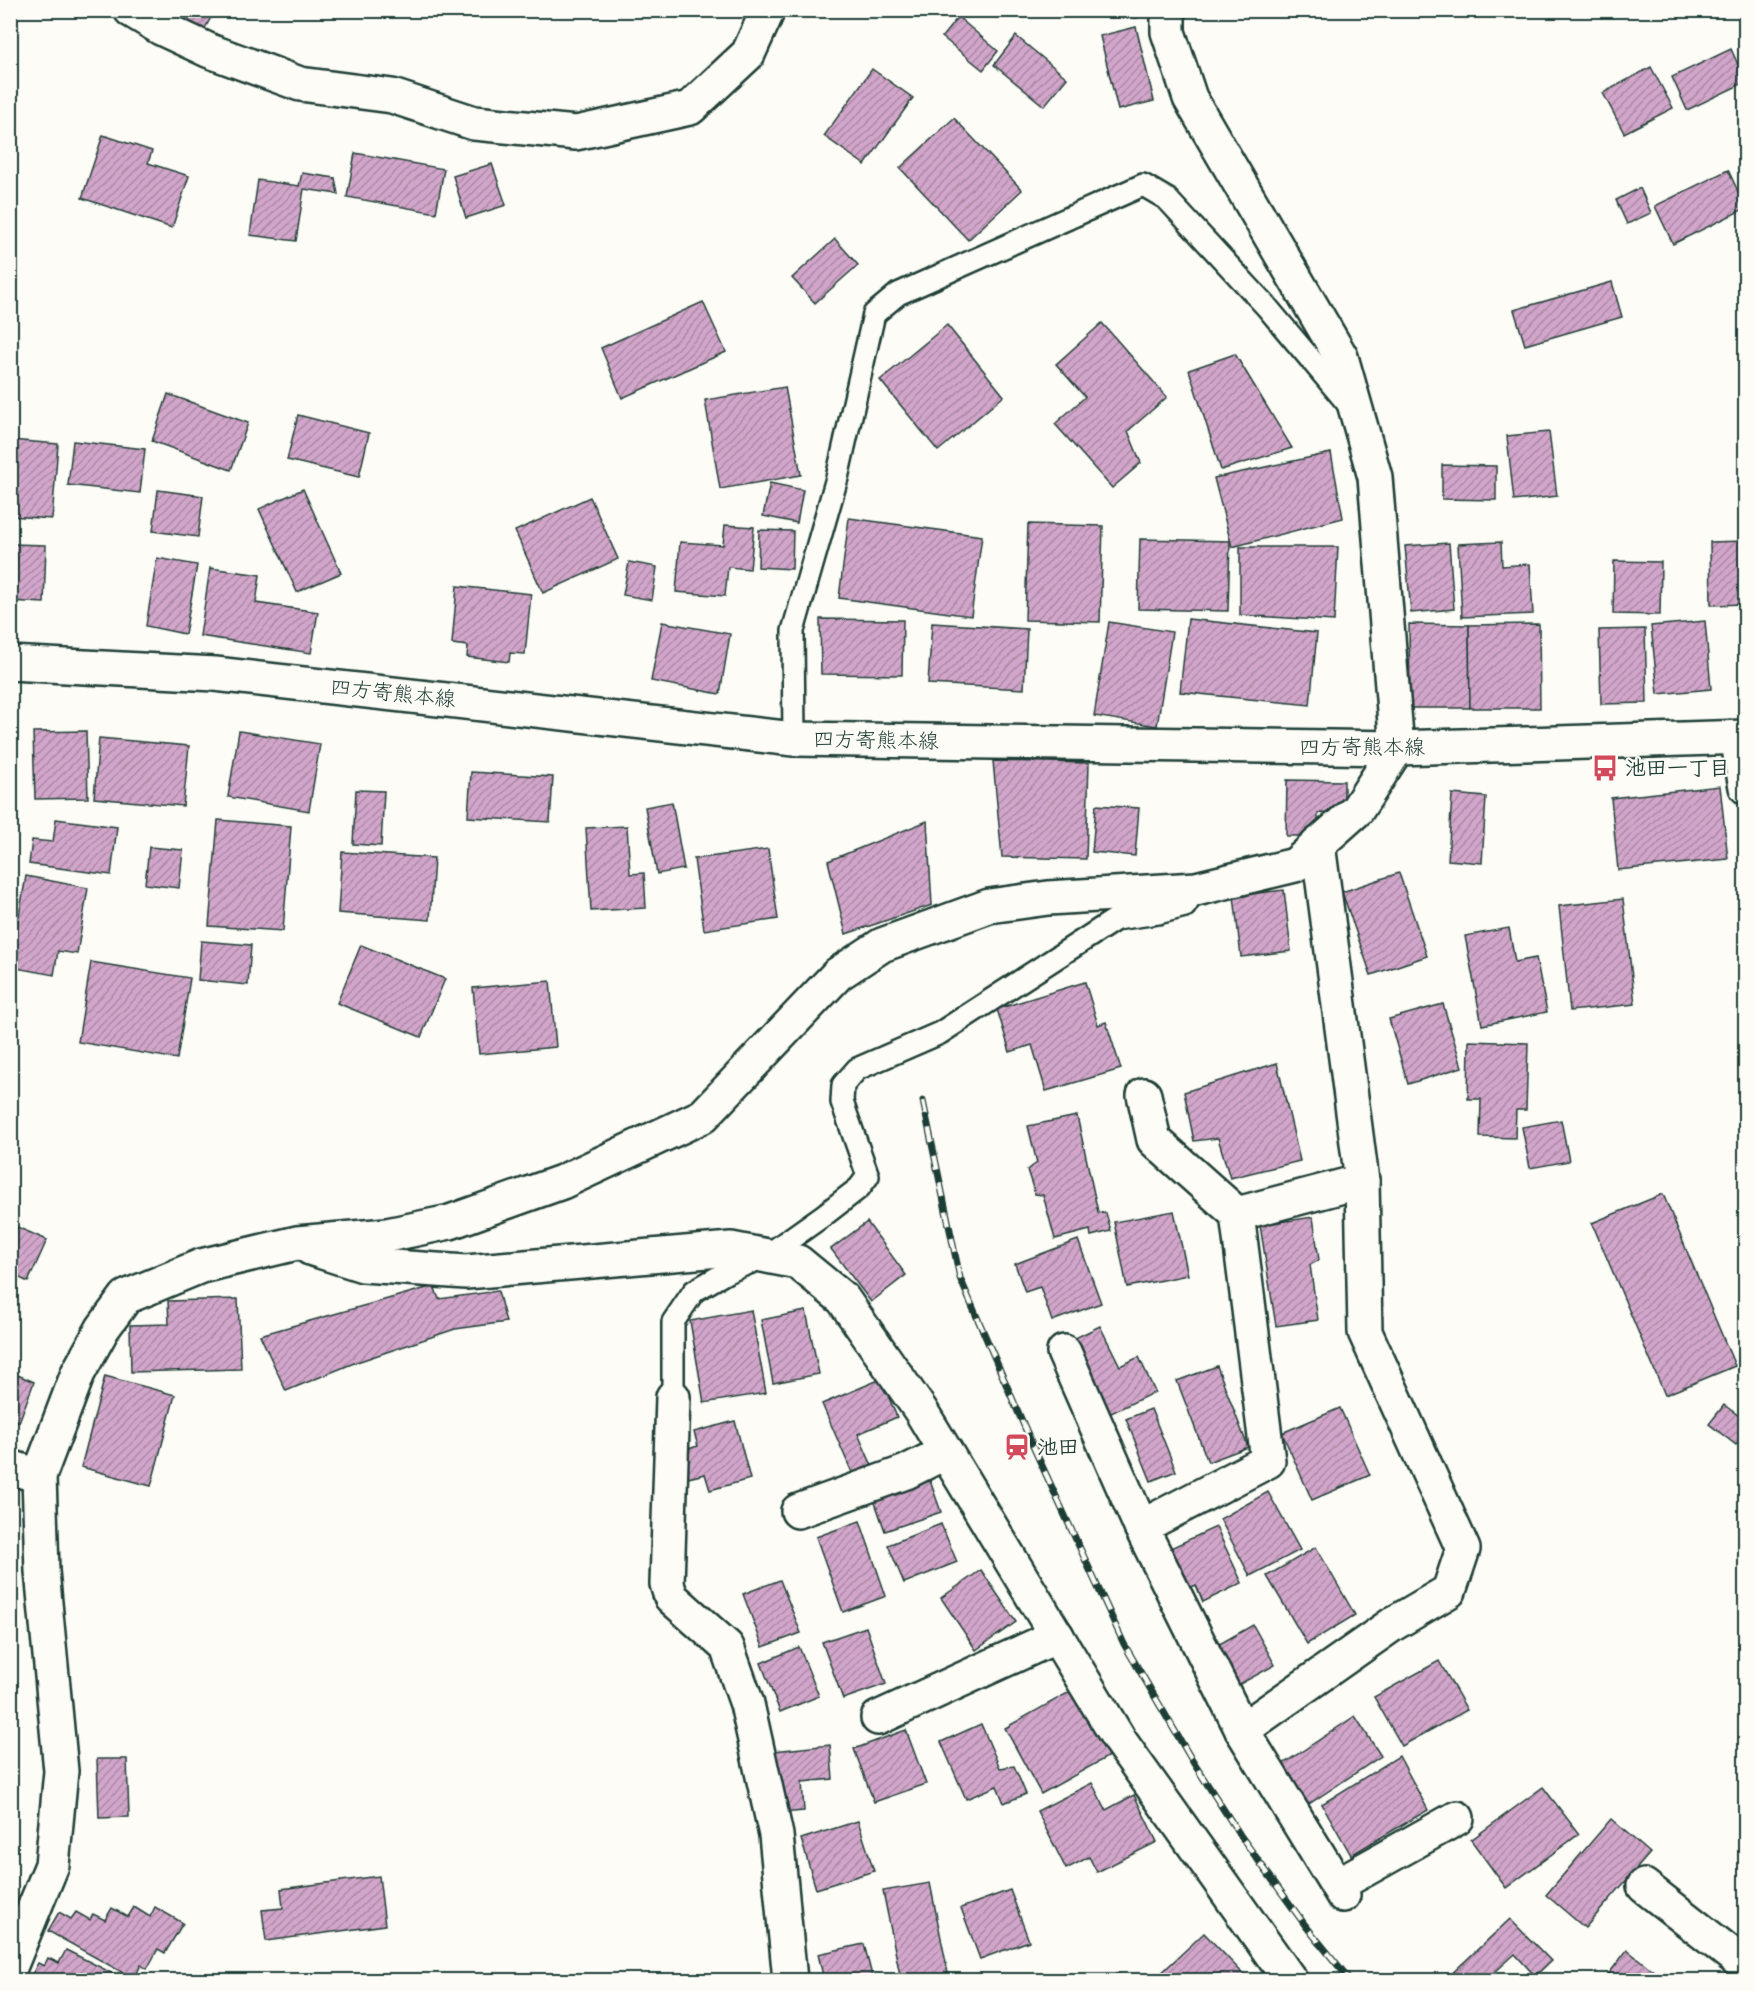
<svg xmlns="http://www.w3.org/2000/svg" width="1756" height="1991" viewBox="0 0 1756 1991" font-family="'Comic Neue','Klee One',sans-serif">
  <defs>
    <pattern id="building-hatch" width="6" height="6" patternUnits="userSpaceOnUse" patternTransform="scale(1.5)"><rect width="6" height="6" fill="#d2a6ca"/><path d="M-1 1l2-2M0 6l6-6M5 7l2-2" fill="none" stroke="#aa88a5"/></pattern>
  </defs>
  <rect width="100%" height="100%" fill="#fdfcf7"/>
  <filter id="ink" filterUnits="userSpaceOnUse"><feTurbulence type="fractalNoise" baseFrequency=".0167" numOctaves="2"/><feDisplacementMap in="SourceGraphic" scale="12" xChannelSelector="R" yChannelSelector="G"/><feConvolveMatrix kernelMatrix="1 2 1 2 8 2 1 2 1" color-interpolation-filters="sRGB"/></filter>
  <g filter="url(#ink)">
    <g fill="url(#building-hatch)" stroke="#1f3d34" stroke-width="1.5">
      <polygon points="169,10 215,10 204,30"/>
      <polygon points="1090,10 1137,10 1137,18 1090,14"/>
      <polygon points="958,17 998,51 983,70 942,37"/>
      <polygon points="1136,27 1154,101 1118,110 1100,36"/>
      <polygon points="1016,36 1067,78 1044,106 994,65"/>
      <polygon points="1731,49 1746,82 1687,110 1672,77"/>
      <polygon points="1651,67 1673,108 1624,133 1603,93"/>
      <polygon points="872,69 913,98 865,165 824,136"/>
      <polygon points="954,118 1022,190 968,240 900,168"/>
      <polygon points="103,135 152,151 148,163 189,176 172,228 82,198"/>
      <polygon points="355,153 444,169 436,213 347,197"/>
      <polygon points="492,164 506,205 466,218 453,176"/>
      <polygon points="1728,170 1746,208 1673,244 1655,206"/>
      <polygon points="302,173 335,178 338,194 304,189 296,241 250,235 258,180 299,186"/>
      <polygon points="1640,188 1651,213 1627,224 1616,200"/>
      <polygon points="835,239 858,265 815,303 792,278"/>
      <polygon points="1612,282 1622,317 1525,345 1514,310"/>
      <polygon points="703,302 726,352 622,398 601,348"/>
      <polygon points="1102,323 1167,397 1128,431 1141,463 1112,488 1055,424 1085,397 1056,364"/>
      <polygon points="947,325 1004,396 938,451 880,380"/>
      <polygon points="1235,354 1292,448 1221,470 1189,370"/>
      <polygon points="785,387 801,475 720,489 705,400"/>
      <polygon points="168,394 248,423 231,470 152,441"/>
      <polygon points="298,415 369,433 359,477 287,460"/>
      <polygon points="1549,432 1557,496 1514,501 1507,436"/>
      <polygon points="10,440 58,444 52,519 10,516"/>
      <polygon points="73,441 145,449 140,493 68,485"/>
      <polygon points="1331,453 1343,518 1232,547 1214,478"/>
      <polygon points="1442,465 1496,466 1496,500 1442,499"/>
      <polygon points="770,483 803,490 797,523 763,516"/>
      <polygon points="303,489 341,573 297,592 259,509"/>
      <polygon points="158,490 203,496 198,537 153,531"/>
      <polygon points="590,497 618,559 543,593 515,531"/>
      <polygon points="849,518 982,536 971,616 839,598"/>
      <polygon points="1028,524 1103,526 1100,622 1025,620"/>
      <polygon points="725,525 754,527 750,569 728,567 725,596 676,592 680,542 723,545"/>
      <polygon points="759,530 793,531 792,569 758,567"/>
      <polygon points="1140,539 1230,541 1228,611 1138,609"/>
      <polygon points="1746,541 1746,604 1711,605 1710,542"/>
      <polygon points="1501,542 1502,566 1530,564 1533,614 1462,617 1458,544"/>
      <polygon points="1449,543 1454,609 1411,613 1405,546"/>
      <polygon points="10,544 46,545 44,603 10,601"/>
      <polygon points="1240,547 1338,547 1334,621 1240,615"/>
      <polygon points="157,558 197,565 185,634 146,626"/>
      <polygon points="1614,561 1661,562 1660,615 1613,614"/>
      <polygon points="629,562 657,567 652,600 623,595"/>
      <polygon points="210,568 260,575 256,603 318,612 311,653 200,636"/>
      <polygon points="457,586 531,594 525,654 510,653 509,662 467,657 468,646 452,644"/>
      <polygon points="820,619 903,620 902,675 821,674"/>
      <polygon points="1188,619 1317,633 1310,705 1180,692"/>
      <polygon points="1705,621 1711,689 1658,694 1651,626"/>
      <polygon points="662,622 730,634 720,694 651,681"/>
      <polygon points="1109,622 1172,632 1157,726 1094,716"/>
      <polygon points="932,623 1027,629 1024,689 928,684"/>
      <polygon points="1409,624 1469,625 1470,708 1410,708"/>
      <polygon points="1539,624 1540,708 1470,708 1469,625"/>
      <polygon points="1645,629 1647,703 1601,704 1599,630"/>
      <polygon points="86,731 88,798 35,799 33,732"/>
      <polygon points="239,731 320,744 309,811 228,797"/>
      <polygon points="99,738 189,746 183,806 94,798"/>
      <polygon points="993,761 1089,763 1086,859 1002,857"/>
      <polygon points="471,772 553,777 550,822 468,817"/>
      <polygon points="1287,780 1344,781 1344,814 1318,813 1318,836 1286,836"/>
      <polygon points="1720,786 1728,859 1618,870 1611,798"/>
      <polygon points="356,790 384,791 381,846 353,844"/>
      <polygon points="1452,794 1486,797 1482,863 1448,860"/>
      <polygon points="672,802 684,869 657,874 645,807"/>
      <polygon points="1096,805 1139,808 1135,856 1092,852"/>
      <polygon points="56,819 117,827 111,875 29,864 32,840 53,842"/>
      <polygon points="218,820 291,826 283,931 209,926"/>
      <polygon points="927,821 932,905 846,934 828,861"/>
      <polygon points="627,826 630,874 644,873 646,908 591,911 586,828"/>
      <polygon points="149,847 183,850 179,888 145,884"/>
      <polygon points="768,849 778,919 704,930 694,859"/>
      <polygon points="342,852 434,858 430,920 338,913"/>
      <polygon points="1399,873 1427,956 1371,975 1342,892"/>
      <polygon points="26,876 88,888 77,954 58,951 54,975 10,967"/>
      <polygon points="1284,890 1291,951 1241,957 1234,896"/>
      <polygon points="1623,899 1635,1004 1570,1011 1559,906"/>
      <polygon points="1509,928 1515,962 1536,958 1547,1012 1482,1025 1465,936"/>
      <polygon points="201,941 251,945 248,985 198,980"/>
      <polygon points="361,945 445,979 421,1037 337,1003"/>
      <polygon points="91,962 190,978 177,1059 78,1042"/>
      <polygon points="550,981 556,1047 479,1054 473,988"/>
      <polygon points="1085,982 1098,1025 1106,1022 1121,1069 1046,1091 1032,1045 1010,1052 997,1009"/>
      <polygon points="1443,1004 1462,1067 1408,1084 1389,1019"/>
      <polygon points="1469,1041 1528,1043 1526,1110 1516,1110 1515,1138 1480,1137 1481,1099 1468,1099"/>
      <polygon points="1277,1063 1300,1161 1230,1178 1218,1138 1194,1141 1184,1092"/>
      <polygon points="1077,1116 1098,1212 1106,1213 1111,1231 1091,1236 1090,1230 1055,1239 1043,1195 1035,1194 1027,1170 1037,1163 1028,1126"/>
      <polygon points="1561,1120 1569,1161 1530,1168 1522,1127"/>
      <polygon points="1663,1194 1735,1366 1665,1395 1592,1223"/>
      <polygon points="1174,1211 1188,1275 1127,1287 1114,1222"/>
      <polygon points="1313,1217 1319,1260 1310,1265 1318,1320 1276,1326 1260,1225"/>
      <polygon points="867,1222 906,1275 871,1302 831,1249"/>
      <polygon points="10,1224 47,1240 28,1282 10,1273"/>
      <polygon points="1078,1240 1101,1303 1052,1321 1040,1287 1025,1292 1015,1264"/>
      <polygon points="434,1286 439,1299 498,1291 506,1322 455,1329 354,1363 286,1391 260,1335"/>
      <polygon points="238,1299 241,1369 131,1372 130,1325 169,1324 168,1301"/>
      <polygon points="751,1310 766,1393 704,1403 690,1321"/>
      <polygon points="806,1311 819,1374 773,1383 761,1320"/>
      <polygon points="1100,1326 1120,1366 1139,1357 1155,1392 1109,1414 1073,1339"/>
      <polygon points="1217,1366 1248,1447 1208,1462 1177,1381"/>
      <polygon points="13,1373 34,1382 19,1422 10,1418 10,1379"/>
      <polygon points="105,1376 175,1395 151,1486 81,1467"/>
      <polygon points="881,1379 897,1417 858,1434 873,1468 854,1477 822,1404"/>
      <polygon points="1724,1405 1746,1421 1746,1433 1736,1445 1709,1424"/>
      <polygon points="1340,1408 1370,1475 1312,1500 1282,1433"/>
      <polygon points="1151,1409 1176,1471 1151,1481 1126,1419"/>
      <polygon points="735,1421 750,1479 710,1490 705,1474 688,1478 681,1451 698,1446 694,1432"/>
      <polygon points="928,1475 941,1512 885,1531 872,1494"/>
      <polygon points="1268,1492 1300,1550 1250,1576 1220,1519"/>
      <polygon points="860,1521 886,1596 843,1612 816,1537"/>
      <polygon points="941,1524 957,1562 904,1583 888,1545"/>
      <polygon points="1216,1527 1242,1583 1203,1602 1196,1585 1183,1591 1164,1551"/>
      <polygon points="1316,1547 1355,1615 1307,1644 1267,1576"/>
      <polygon points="981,1570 1016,1622 976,1650 941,1598"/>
      <polygon points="780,1580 801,1633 763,1647 743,1594"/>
      <polygon points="1253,1625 1275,1665 1238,1685 1216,1646"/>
      <polygon points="866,1627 886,1684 843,1699 822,1642"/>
      <polygon points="799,1647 819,1696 780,1712 761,1663"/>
      <polygon points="1439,1661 1467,1710 1402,1746 1374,1697"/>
      <polygon points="1073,1690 1109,1756 1041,1794 1005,1728"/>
      <polygon points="1355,1716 1381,1756 1303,1808 1277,1768"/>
      <polygon points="981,1724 1000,1768 1014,1766 1026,1794 1004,1803 997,1786 966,1799 941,1742"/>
      <polygon points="906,1730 926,1784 874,1802 854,1749"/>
      <polygon points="830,1745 833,1779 802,1782 804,1811 781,1813 774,1751"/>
      <polygon points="1399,1756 1428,1810 1351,1855 1322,1804"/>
      <polygon points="97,1759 127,1759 129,1817 99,1818"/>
      <polygon points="1092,1783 1106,1810 1134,1795 1157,1842 1097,1872 1089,1857 1066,1869 1037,1811"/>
      <polygon points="1543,1787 1579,1834 1506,1888 1471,1840"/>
      <polygon points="1611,1819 1650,1853 1585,1928 1546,1895"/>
      <polygon points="858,1821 874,1871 816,1889 801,1839"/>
      <polygon points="379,1876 385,1925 266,1941 262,1910 283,1908 281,1889"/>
      <polygon points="930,1883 948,1973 901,1980 883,1891"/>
      <polygon points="1010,1890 1029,1941 980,1959 961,1908"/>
      <polygon points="134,1907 150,1917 155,1907 183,1923 165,1953 158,1949 147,1969 141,1965 134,1979 48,1931 59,1912 71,1919 76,1912 90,1920 93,1914 105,1920 112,1908 128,1917"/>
      <polygon points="1510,1919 1551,1961 1535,1976 1515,1954 1486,1980 1445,1980"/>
      <polygon points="1204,1933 1249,1980 1160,1980 1157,1977"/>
      <polygon points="864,1944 873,1980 824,1980 818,1954"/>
      <polygon points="66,1950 114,1974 111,1980 29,1980 38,1963 44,1966 48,1958 59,1963"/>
      <polygon points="1627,1950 1664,1979 1663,1980 1604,1980"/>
      <polygon points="1117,1973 1127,1980 1110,1980"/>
    </g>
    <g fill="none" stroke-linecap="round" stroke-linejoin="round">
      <g stroke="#1f3d34" stroke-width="26">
        <g id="lane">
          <polyline points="794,739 793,631 837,478 874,314 898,294 1143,185 1167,199 1266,306 1349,405"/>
          <polyline points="673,1397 673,1322 694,1291 727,1272 766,1256 824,1215 859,1188 868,1176 842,1102 843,1085 857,1069 940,1033 1116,919 1158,913 1185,906 1196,889"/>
        </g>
      </g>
      <g stroke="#1f3d34" stroke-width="38">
        <g id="street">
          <polyline points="131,10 161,28 210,51 300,84 392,96 474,123 576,133 690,108 748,54 768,10"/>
          <polyline points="1737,738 1746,787"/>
          <polyline points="1237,1214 1362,1181"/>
          <polyline points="310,1248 363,1265 466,1272 731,1249 798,1262 843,1299 921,1411 1120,1741 1290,1980"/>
          <polyline points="1064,1352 1141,1527 1242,1730 1343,1895"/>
          <polyline points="673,1397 667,1584 671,1597 727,1647 747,1704 776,1835 790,1980"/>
          <polyline points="10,1467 39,1476"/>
          <polyline points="798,1511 906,1472 946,1452"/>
          <polyline points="1141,1527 1268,1461 1237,1214 1154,1140 1144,1095"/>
          <polyline points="878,1718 1057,1636"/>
          <polyline points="1242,1730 1393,1624 1449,1591 1463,1549 1365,1332 1362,1181 1318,844"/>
          <polyline points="1337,1885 1457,1818"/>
          <polyline points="1644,1886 1746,1966"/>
          <polyline points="10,1967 52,1865 61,1771 42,1571 39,1476 78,1373 103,1328 126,1297 201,1266 297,1243 387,1235 450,1222 562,1182 703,1116 838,974 882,945 989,906 1048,898 1196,889 1295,865 1357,810 1397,748 1375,477 1341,357 1190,98 1168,32 1168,10"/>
        </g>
      </g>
      <g stroke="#1f3d34" stroke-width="38">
        <polyline id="secondary" points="10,663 215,674 794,739 1397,748 1746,737"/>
      </g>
      <use href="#lane" stroke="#fdfcf7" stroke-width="21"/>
      <use href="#street" stroke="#fdfcf7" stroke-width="33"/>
      <use href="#secondary" stroke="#fdfcf7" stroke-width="33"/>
      <g stroke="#1f3d34" stroke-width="7">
        <polyline id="rail" points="923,1101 960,1278 1032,1444 1124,1644 1193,1762 1240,1835 1305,1925 1350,1980"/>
      </g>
      <use href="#rail" stroke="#fdfcf7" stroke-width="4.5" stroke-dasharray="14" stroke-linecap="butt"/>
    </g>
  </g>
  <defs>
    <g id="bus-bare" transform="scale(2.07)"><path d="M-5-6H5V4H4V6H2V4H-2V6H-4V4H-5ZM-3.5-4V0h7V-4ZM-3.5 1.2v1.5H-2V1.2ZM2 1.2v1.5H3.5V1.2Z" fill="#d1495b" stroke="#fdfcf7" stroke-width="2.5" paint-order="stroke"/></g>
    <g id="station-bare" transform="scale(2.07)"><path d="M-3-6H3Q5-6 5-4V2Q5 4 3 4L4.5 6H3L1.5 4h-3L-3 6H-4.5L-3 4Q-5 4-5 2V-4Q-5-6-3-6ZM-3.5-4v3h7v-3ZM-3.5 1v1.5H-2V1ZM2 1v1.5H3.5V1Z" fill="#d1495b" stroke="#fdfcf7" stroke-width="2.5" paint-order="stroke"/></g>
  </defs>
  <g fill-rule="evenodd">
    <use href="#bus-bare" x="1605" y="768"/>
    <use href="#station-bare" x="1017" y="1447"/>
  </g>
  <g text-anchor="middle" stroke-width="4.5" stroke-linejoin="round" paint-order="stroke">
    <g font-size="21" fill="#1f3d34" stroke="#fdfcf7">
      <text transform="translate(393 693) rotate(6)" y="7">四方寄熊本線</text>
      <text transform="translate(876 740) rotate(1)" y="7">四方寄熊本線</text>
      <text x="1362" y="754">四方寄熊本線</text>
    </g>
    <g font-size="21" font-weight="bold" fill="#1f3d34" stroke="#fdfcf7" text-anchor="start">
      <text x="1625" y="775">池田一丁目</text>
      <text x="1037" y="1454">池田</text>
    </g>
  </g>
  <rect width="1756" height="1991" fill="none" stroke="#fdfcf7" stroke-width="36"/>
  <rect x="18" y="18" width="1720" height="1955" fill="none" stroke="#1f3d34" stroke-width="2" filter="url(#ink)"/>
</svg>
